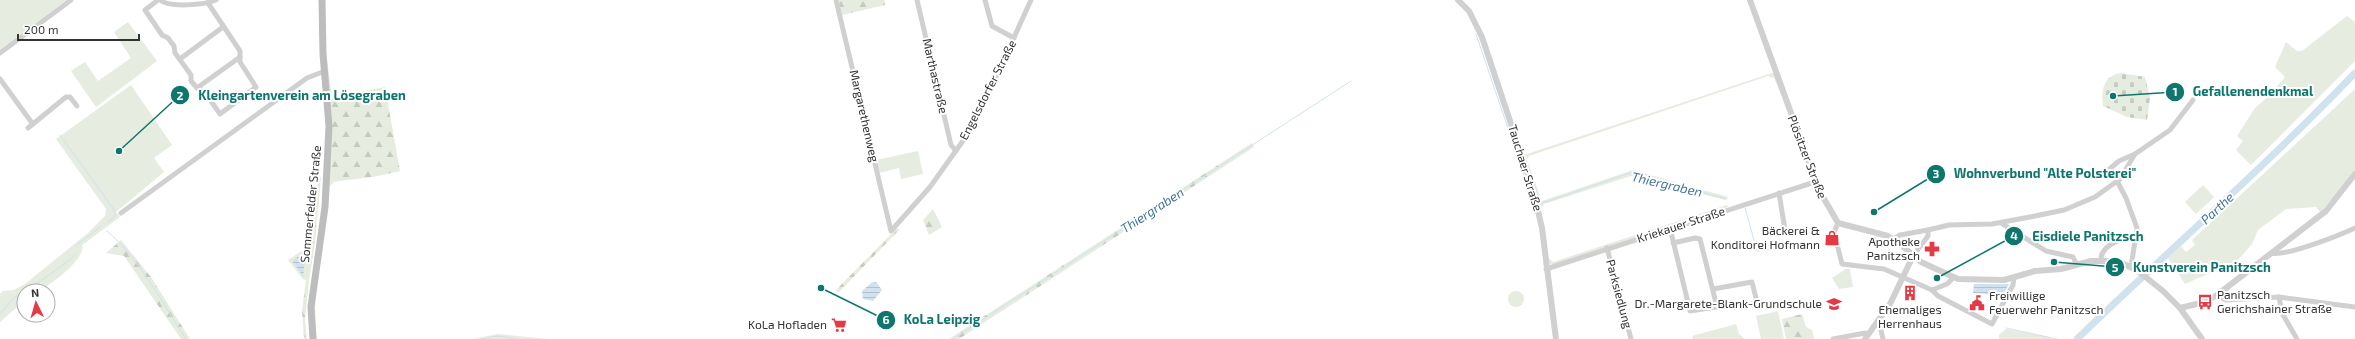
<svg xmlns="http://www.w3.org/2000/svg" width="2355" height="339" viewBox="0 0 2355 339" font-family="'Exo 2',sans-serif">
  <defs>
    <pattern id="forest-firs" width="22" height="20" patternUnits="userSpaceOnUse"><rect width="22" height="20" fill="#e6ecdf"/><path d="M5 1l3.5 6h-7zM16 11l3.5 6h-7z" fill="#c6cbc0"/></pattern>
    <pattern id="cemetery-stones" width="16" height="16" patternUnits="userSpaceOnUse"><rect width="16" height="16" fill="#e6ecdf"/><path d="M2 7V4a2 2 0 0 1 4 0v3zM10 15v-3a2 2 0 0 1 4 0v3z" fill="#c6cbc0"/></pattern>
    <pattern id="water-rules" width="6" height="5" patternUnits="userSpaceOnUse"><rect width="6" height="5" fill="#cfe2ee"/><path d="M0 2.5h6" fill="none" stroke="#b2c2cd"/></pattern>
  </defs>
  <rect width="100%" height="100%" fill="#fff"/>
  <g fill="#e6ecdf">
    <polygon points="0,0 66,0 0,50"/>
    <polygon points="2347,16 2355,22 2355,61 2251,165 2236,150 2243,141 2237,136 2255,108 2271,94 2285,77 2275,67 2286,42 2297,51 2302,51"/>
    <polygon points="128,22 157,61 96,107 71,71 85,62 98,81 131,58 114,32"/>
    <path d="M325,44L332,97L331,182H334L330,186C326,234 310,294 317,339H315L313,322L331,126Z"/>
    <polygon points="1772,73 1774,73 1791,117 1774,78 1768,76 1529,156 1527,160 1542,201 1633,170 1728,197 1725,200 1631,176 1544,204 1541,208 1548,258 1553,262 1727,205 1728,207 1554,265 1548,263 1524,155"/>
    <path d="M131,85L172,145L154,158L164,172L116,212L120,217L82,245C87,258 49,287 37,291C33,292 28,291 24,291V301L0,322V294L3,291L14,290L25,284L88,233L105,216L106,209L56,139Z"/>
    <polygon points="2355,89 2355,170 2333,199 2320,212 2316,207 2286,209 2258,230 2252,244 2237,261 2185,284 2168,258 2181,246 2186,252 2195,245 2192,240"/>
    <polygon points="918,151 923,174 901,179 899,168 879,173 876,160"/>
    <polygon points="2203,185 2214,197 2196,214 2185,202"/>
    <polygon points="315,242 309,281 303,279 288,260"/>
    <polygon points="1846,269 1850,269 1853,287 1839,289 1832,278"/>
    <circle cx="1516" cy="299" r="8"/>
    <polygon points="1778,311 1784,339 1761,339 1756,316"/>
    <polygon points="1736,324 1739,334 1745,339 1693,339 1692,336"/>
    <polygon points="2006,329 2049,337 2053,339 1999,339 1999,335"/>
    <polygon points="498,334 548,339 473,339"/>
  </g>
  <g fill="url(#forest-firs)">
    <polygon points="838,0 884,0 885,5 842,15"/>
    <polygon points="385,87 400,171 373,177 331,182 332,97"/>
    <polygon points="1252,143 1254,147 959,339 949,339"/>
    <polygon points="321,177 315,242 312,244 318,179"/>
    <polygon points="933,209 942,227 929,235 923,220"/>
    <polygon points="896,229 900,229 838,293 836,290"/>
    <polygon points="121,240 151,277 190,339 181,339 124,256 106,253"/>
    <polygon points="306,280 309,281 305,320 307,339 304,339 302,310"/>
    <polygon points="1802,314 1806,327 1812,330 1814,339 1786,339 1782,319"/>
  </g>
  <path fill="url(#cemetery-stones)" d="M2121,73L2145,77L2150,98L2147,120L2127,117L2103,106C2101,90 2103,76 2121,73Z"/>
  <g fill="url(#water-rules)">
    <polygon points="306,251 303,276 292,261"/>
    <polygon points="876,282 882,290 873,301 863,299 862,291 871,283"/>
    <polygon points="1974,284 2009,284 2003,295 1973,293"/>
  </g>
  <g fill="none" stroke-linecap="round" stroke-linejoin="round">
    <g stroke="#cfe2ee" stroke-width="1">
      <polyline points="1476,34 1533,202"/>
      <polyline points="60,135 115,211 115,216 108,222"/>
      <polyline points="1540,204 1630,173 1727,199"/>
      <polyline points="1745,208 1757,251 1782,249"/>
      <path d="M107,231C139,258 163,304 186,339"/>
      <polyline points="77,245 101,226"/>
      <path d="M25,291C32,287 73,259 76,254"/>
      <polyline points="0,314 13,299 24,291"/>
      <polyline points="2006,328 2057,339"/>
      <polyline points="480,339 498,336 517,339"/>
      <polyline points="953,339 1351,81"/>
    </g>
    <path stroke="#cfe2ee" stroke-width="7" d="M2077,339C2169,250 2266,166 2355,73"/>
    <g stroke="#d0d0d0" stroke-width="5">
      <polyline points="158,0 145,10 162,35 168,38 174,46 175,53 191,75 191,81 197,88 204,91 220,114 256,87 240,62 240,51 208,3"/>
      <path d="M160,0C169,8 204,5 216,0"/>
      <polyline points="836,0 891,231 930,187 965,138 984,103 1031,0"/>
      <polyline points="917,0 951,145 956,151"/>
      <polyline points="985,0 992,26 1014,38"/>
      <polyline points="0,53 71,0"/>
      <polyline points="180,59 223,27"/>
      <polyline points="0,79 32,123"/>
      <polyline points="197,88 240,57"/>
      <polyline points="28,128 66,97 70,97 77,106"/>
      <polyline points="2106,172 2119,161 2135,154"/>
      <polyline points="2117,181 2126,198 2137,228 2131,267"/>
      <polyline points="121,213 307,78 325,71"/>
      <polyline points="1838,223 1834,232 1842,264 1884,269 1932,290 1947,284 1953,278"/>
      <polyline points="2001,223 2046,251 2073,257 2077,265"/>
      <polyline points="1670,228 1690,311 1735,304 1744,307 1757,302 1752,282 1713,289"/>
      <polyline points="1773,232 1785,230 1779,193"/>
      <polyline points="1893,239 1900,235 1928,230"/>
      <polyline points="1673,243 1695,238 1700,239 1717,307"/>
      <polyline points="1607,248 1631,339"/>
      <path d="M2271,253C2285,257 2340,235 2355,228"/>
      <polyline points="1913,256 1928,236 1928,230 1949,225 1992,224 2030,217 2064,210 2095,197 2120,179 2135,154 2170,130 2193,100"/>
      <path d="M2101,261C2100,244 2122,240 2135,234"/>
      <polyline points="1546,269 1815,182"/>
      <polyline points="1932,290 1938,296 1992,324 2013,285 2014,278"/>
      <polyline points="2217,295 2226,300 2279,297 2355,307"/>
      <polyline points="2279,297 2282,313 2297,339"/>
      <polyline points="1877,324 1880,326 1883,339"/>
      <polyline points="1833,339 1865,333 1868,335"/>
    </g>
    <g stroke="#d0d0d0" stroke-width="6">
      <polyline points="1458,0 1469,11 1482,37 1533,190 1542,228 1556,339"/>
      <polyline points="1750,0 1819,190 1838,223 1888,236 1899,243 1921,262 1958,279 2004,280 2035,271 2061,269 2091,261 2113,261 2124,264 2138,271 2163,291 2180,308 2202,339"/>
      <polyline points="2180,308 2205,302 2217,295 2326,211 2355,174"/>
      <polyline points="1865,339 1890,304 1913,256"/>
    </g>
    <polyline stroke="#bdbdbd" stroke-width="7" points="313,339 311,307 325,207 329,126 323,54 322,0"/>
  </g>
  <defs>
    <g id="shop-bare" transform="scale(1.2)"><path d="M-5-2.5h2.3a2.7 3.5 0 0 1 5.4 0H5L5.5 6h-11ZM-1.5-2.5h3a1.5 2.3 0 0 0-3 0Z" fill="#e63946" stroke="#fff" stroke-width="2.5" paint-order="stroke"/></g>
    <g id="pharmacy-bare" transform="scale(1.2)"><path d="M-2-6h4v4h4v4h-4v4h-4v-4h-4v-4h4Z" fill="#e63946" stroke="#fff" stroke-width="2.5" paint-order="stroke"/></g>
    <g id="building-bare" transform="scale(1.2)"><path d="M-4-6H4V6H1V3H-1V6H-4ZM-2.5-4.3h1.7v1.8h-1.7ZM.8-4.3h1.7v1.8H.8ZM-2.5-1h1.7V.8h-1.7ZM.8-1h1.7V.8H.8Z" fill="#e63946" stroke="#fff" stroke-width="2.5" paint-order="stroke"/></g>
    <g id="bus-bare" transform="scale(1.2)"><path d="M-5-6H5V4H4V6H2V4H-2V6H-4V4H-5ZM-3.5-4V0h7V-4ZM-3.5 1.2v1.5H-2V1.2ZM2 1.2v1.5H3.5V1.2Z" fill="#e63946" stroke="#fff" stroke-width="2.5" paint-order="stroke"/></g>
    <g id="civic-bare" transform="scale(1.2)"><path d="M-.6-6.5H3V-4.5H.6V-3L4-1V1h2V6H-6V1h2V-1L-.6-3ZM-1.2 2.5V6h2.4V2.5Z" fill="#e63946" stroke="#fff" stroke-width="2.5" paint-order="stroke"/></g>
    <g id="school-bare" transform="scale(1.2)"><path d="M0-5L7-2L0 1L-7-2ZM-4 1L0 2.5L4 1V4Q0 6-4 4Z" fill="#e63946" stroke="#fff" stroke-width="2.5" paint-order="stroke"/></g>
    <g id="supermarket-bare" transform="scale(1.2)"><path d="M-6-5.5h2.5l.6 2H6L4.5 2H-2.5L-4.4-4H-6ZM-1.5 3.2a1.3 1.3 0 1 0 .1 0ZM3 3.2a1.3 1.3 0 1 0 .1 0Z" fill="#e63946" stroke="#fff" stroke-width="2.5" paint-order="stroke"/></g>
  </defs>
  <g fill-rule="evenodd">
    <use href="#shop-bare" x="1832" y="238"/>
    <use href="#pharmacy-bare" x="1932" y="249"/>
    <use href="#building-bare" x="1910" y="293"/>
    <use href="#bus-bare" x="2205" y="302"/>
    <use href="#civic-bare" x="1977" y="303"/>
    <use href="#school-bare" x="1834" y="304"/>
    <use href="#supermarket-bare" x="839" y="325"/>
  </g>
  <g text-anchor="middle" stroke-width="4" stroke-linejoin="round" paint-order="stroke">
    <g font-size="12" fill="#333" stroke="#fff">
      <text transform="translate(935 76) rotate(77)" y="4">Marthastraße</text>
      <text transform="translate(988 90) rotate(-63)" y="4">Engelsdorfer Straße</text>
      <text transform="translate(864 116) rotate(77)" y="4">Margarethenweg</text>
      <text transform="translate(1807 157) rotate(69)" y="4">Plösitzer Straße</text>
      <text transform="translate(1525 168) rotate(73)" y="4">Tauchaer Straße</text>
      <text transform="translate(311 204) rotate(-84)" y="4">Sommerfelder Straße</text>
      <text transform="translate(1681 225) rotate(-18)" y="4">Kriekauer Straße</text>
      <text transform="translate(1619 294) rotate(75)" y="4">Parksiedlung</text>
    </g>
    <g font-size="12" fill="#333" stroke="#fff" text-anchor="end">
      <text x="1820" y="235">Bäckerei &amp;<tspan x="1820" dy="14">Konditorei Hofmann</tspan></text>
      <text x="1920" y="246">Apotheke<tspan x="1920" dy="14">Panitzsch</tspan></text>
      <text x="2217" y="299" text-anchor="start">Panitzsch<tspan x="2217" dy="14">Gerichshainer Straße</tspan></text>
      <text x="1989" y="300" text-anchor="start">Freiwillige<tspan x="1989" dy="14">Feuerwehr Panitzsch</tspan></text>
      <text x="1822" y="308">Dr.-Margarete-Blank-Grundschule</text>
      <text x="1910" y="314" text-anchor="middle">Ehemaliges<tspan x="1910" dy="14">Herrenhaus</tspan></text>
      <text x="827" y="329">KoLa Hofladen</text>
    </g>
    <g font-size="13" font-style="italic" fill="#3f7597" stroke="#fff">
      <text transform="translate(1667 184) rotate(13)" y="5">Thiergraben</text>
      <text transform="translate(2217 208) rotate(-43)" y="5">Parthe</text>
      <text transform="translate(1152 210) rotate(-33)" y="5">Thiergraben</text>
    </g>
  </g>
  <path fill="none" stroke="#0f766e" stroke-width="1.5" d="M2113 96L2175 92M119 151L180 95M1874 212L1936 174M1937 278L2014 236M2054 262L2115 267M821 288L886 320"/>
  <g fill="#0f766e" stroke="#fff" stroke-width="1.5">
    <circle cx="2113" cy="96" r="4"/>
    <circle cx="119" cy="151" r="4"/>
    <circle cx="1874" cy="212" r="4"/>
    <circle cx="1937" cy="278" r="4"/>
    <circle cx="2054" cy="262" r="4"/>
    <circle cx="821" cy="288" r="4"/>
    <circle cx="2175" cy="92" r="10"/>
    <circle cx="180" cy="95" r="10"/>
    <circle cx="1936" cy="174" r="10"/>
    <circle cx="2014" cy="236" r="10"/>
    <circle cx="2115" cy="267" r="10"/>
    <circle cx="886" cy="320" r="10"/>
  </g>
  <g font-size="12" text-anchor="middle" font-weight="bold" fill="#fff">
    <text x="2175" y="96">1</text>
    <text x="180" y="100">2</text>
    <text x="1936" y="178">3</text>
    <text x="2014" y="240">4</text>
    <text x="2115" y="272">5</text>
    <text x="886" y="324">6</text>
  </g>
  <g font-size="13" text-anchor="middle" font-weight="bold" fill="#0f766e" stroke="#fff" stroke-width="4" stroke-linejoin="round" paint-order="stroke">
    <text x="2253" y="96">Gefallenendenkmal</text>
    <text x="302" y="100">Kleingartenverein am Lösegraben</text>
    <text x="2045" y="178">Wohnverbund "Alte Polsterei"</text>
    <text x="2088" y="241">Eisdiele Panitzsch</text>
    <text x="2202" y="272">Kunstverein Panitzsch</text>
    <text x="942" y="324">KoLa Leipzig</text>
  </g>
  <g transform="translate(36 303) rotate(355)"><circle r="19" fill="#ffffff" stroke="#adadad"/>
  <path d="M0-3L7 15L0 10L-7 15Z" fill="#e63946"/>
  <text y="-6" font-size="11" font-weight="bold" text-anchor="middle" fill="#333333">N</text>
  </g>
  <path d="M18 34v6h121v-6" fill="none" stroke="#333333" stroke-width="2"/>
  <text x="24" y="34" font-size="12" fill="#333333" stroke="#ffffff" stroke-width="3" paint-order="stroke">200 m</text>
</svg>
